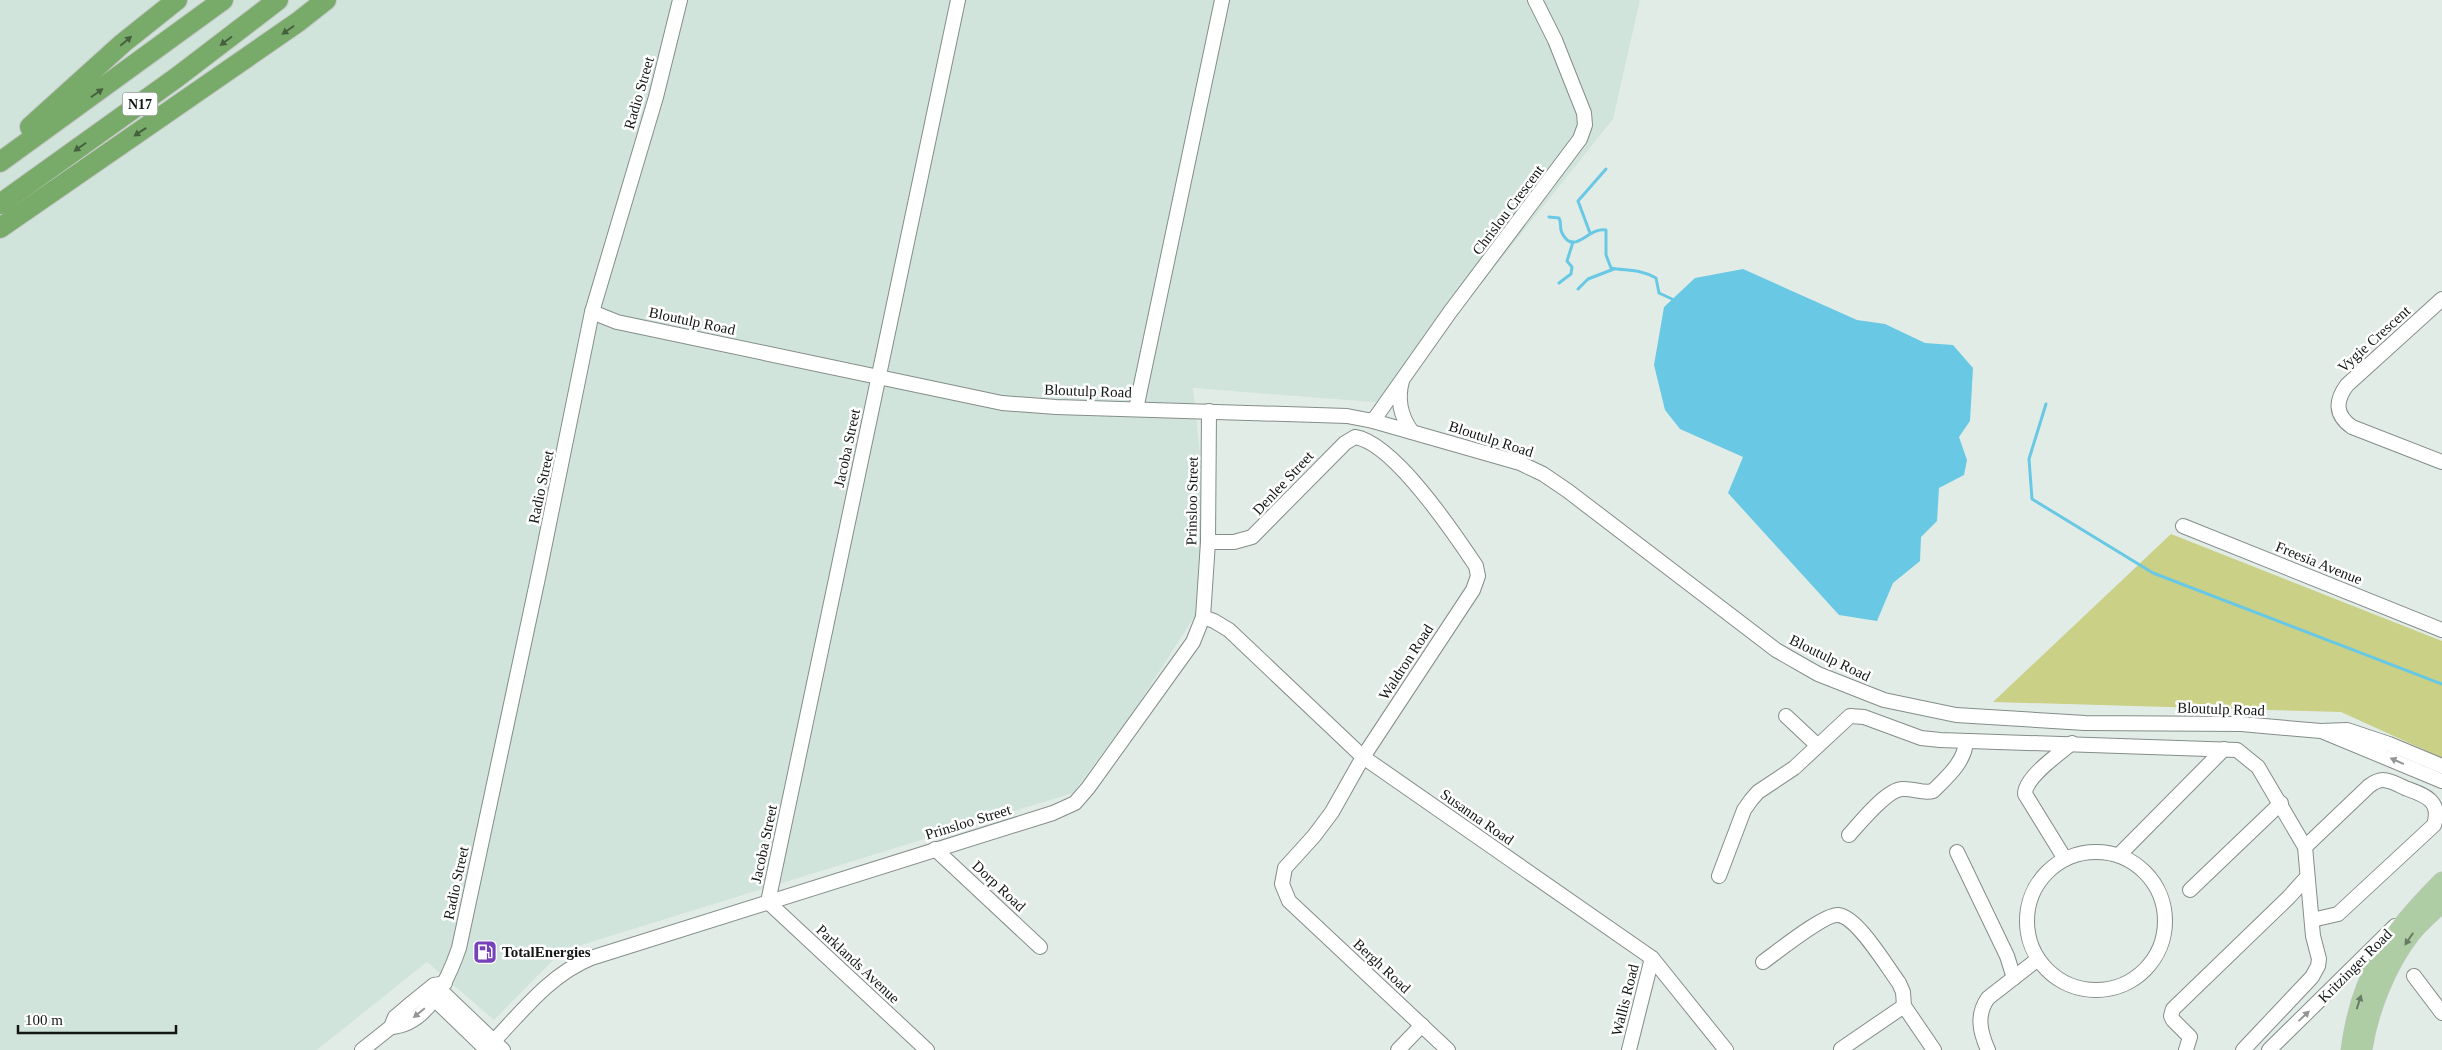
<svg xmlns="http://www.w3.org/2000/svg" width="2442" height="1050" viewBox="0 0 2442 1050" font-family="'Times New Roman',serif">
  <rect width="100%" height="100%" fill="#e2ece7"/>
  <polygon fill="#d1e4db" points="0,0 1640,0 1613,119 1386,403 1193,388 1200,454 1201,535 1196,614 1134,711 1073,793 562,951 494,1020 427,962 317,1050 0,1050"/>
  <polygon fill="#cad086" points="2171,534 2442,641 2442,758 2341,712 1993,702"/>
  <polygon fill="#69c8e4" points="1743,269 1857,320 1885,324 1925,343 1953,345 1973,368 1970,421 1959,437 1967,460 1964,475 1939,488 1937,521 1921,537 1920,561 1893,583 1877,621 1839,615 1728,493 1743,457 1680,429 1665,410 1654,365 1664,307 1695,278"/>
  <g fill="none" stroke-linecap="round" stroke-linejoin="round">
    <g stroke="#69c8e4" stroke-width="3">
      <path d="M1549,217L1559,218C1562,223 1559,227 1562,233C1574,257 1589,226 1606,230V255L1611,268C1627,271 1641,269 1656,278L1659,293L1672,299"/>
      <polyline points="1590,233 1578,201 1606,169"/>
      <polyline points="1559,283 1571,274 1572,267 1567,261 1573,242"/>
      <polyline points="1578,289 1588,279 1614,269"/>
      <polyline points="2046,404 2029,459 2032,499 2153,573 2442,684"/>
    </g>
    <g stroke="#848d89" stroke-width="16">
      <g id="minor">
        <path d="M2442,299L2347,385C2335,401 2335,415 2352,427L2442,462"/>
        <polyline points="592,312 617,322 1002,403 1056,407 1347,416 1373,421 1520,463 1543,474 1568,491 1776,650 1818,674 1884,700 1956,715 2085,723 2241,724 2321,731 2347,730 2389,744 2442,766"/>
        <path d="M1402,381C1397,399 1401,417 1412,432"/>
        <polyline points="1136,409 1222,0"/>
        <polyline points="1373,421 1450,312 1580,139 1585,125 1584,113 1555,40 1535,0"/>
        <polyline points="2183,526 2442,630"/>
        <path d="M1208,542H1234L1252,537L1345,443L1355,437C1394,443 1454,533 1476,566L1478,576L1473,590L1363,757L1332,812L1314,836L1285,868L1282,884L1289,901L1448,1050"/>
        <polyline points="1203,617 1214,621 1229,630 1363,757 1652,958 1726,1050"/>
        <polyline points="1786,716 1817,745"/>
        <polyline points="2324,732 2442,781"/>
        <path d="M1849,835C1860,823 1886,790 1902,789C1913,788 1923,794 1933,791C1947,777 1965,762 1966,741"/>
        <path d="M2305,847L2369,786C2373,783 2378,780 2383,780C2390,780 2399,785 2405,788C2424,795 2442,800 2434,825L2338,914L2312,920"/>
        <polyline points="935,849 1040,947"/>
        <polyline points="1957,852 2007,956 2014,978"/>
        <circle cx="2096" cy="921" r="69"/>
        <polyline points="2119,855 2224,749"/>
        <path d="M2065,859L2025,794C2025,777 2059,754 2072,743"/>
        <polyline points="1719,876 1744,810 1751,800 1758,792 1794,768 1850,716 1864,717 1921,738 1940,740 2237,750 2258,767 2305,847 2313,936 2319,959 2318,966 2312,977 2243,1050"/>
        <polyline points="2190,890 2281,803"/>
        <path d="M1763,962C1777,952 1824,914 1838,915C1857,916 1887,967 1899,983L1903,992L1904,1006L1934,1050"/>
        <polyline points="2414,976 2442,1013"/>
        <polyline points="435,985 503,1050"/>
        <polyline points="429,994 487,1050"/>
        <path d="M391,1027C428,1025 449,977 459,948L539,573L592,312L656,97L680,0"/>
        <path d="M486,1049C519,1016 547,976 591,958L1053,813L1075,803L1088,788L1193,642L1203,617L1208,542L1209,411"/>
        <polyline points="1841,1049 1904,1006"/>
        <polyline points="362,1050 391,1027 395,1017 408,1006 434,985 445,983"/>
        <polyline points="927,1050 768,902 958,0"/>
        <polyline points="1398,1050 1422,1025"/>
        <polyline points="1629,1050 1652,958"/>
        <path d="M1988,1050C1980,1032 1976,1015 1988,998L2038,959"/>
        <polyline points="2186,1050 2190,1037 2173,1020 2171,1016 2173,1009 2289,897 2307,877"/>
        <polyline points="2269,1050 2395,926"/>
      </g>
    </g>
    <g stroke="#c6c7c7" stroke-width="19">
      <g id="major">
        <path d="M2350,1050C2360,973 2389,935 2442,881"/>
        <path d="M2363,1050C2369,1010 2387,965 2412,933C2421,922 2432,913 2442,903"/>
      </g>
    </g>
    <g stroke="#c6c7c7" stroke-width="22">
      <g id="highway">
        <polyline points="30,127 123,43 177,0"/>
        <polyline points="0,162 223,0"/>
        <polyline points="0,204 176,78 278,0"/>
        <polyline points="0,228 298,22 326,0"/>
      </g>
    </g>
    <use href="#minor" stroke="#fff" stroke-width="14"/>
    <use href="#major" stroke="#aecda5" stroke-width="18"/>
    <use href="#highway" stroke="#78ab69" stroke-width="20"/>
  </g>
  <defs><path id="oneway-solid" d="M-6-.8H1V-3.2L6.5 0L1 3.2V.8H-6Z" transform="scale(1.25)"/></defs>
  <g fill="#45603e">
    <use href="#oneway-solid" transform="translate(288 30) rotate(145)"/>
    <use href="#oneway-solid" transform="translate(126 41) rotate(-40)"/>
    <use href="#oneway-solid" transform="translate(226 41) rotate(143)"/>
    <use href="#oneway-solid" transform="translate(97 93) rotate(-35)"/>
    <use href="#oneway-solid" transform="translate(140 132) rotate(146)"/>
    <use href="#oneway-solid" transform="translate(80 147) rotate(145)"/>
  </g>
  <g fill="#949695">
    <use href="#oneway-solid" transform="translate(2397 761) rotate(-156)"/>
    <use href="#oneway-solid" transform="translate(419 1013) rotate(141)"/>
    <use href="#oneway-solid" transform="translate(2304 1016) rotate(-43)"/>
  </g>
  <g fill="#687b64">
    <use href="#oneway-solid" transform="translate(2409 939) rotate(124)"/>
    <use href="#oneway-solid" transform="translate(2359 1002) rotate(-72)"/>
  </g>
  <defs>
    <g id="fuel-square" transform="scale(1.25)"><rect x="-9" y="-9" width="18" height="18" rx="4" fill="#7542b9" stroke="#fff"/><path d="M-5.5-6h7V0h2V4h1.3V-2.5L3-4.5l.8-.8L6-3V5H2.5V1h-1V6h-7ZM-4.2-4.7v3.2H.2V-4.7Z" fill="#fff"/></g>
  </defs>
  <g fill-rule="evenodd">
    <use href="#fuel-square" x="485" y="952"/>
  </g>
  <g text-anchor="middle" stroke-width="5" stroke-linejoin="round" paint-order="stroke">
    <rect fill="#fff" stroke="#595c5a" stroke-width="1" x="122.5" y="92.5" width="35" height="23" rx="4"/>
    <g font-size="14" font-weight="bold" fill="#121614">
      <text x="140" y="109">N17</text>
    </g>
    <g font-size="15" fill="#121614" stroke="#fff">
      <text transform="translate(639 93) rotate(-74)" y="5">Radio Street</text>
      <text transform="translate(1508 210) rotate(-53)" y="5">Chrislou Crescent</text>
      <text transform="translate(692 321) rotate(12)" y="5">Bloutulp Road</text>
      <text transform="translate(2374 339) rotate(-42)" y="5">Vygie Crescent</text>
      <text transform="translate(1088 391) rotate(2)" y="5">Bloutulp Road</text>
      <text transform="translate(1491 439) rotate(18)" y="5">Bloutulp Road</text>
      <text transform="translate(847 448) rotate(-78)" y="5">Jacoba Street</text>
      <text transform="translate(1283 483) rotate(-47)" y="5">Denlee Street</text>
      <text transform="translate(541 487) rotate(-78)" y="5">Radio Street</text>
      <text transform="translate(1192 501) rotate(-89)" y="5">Prinsloo Street</text>
      <text transform="translate(2319 563) rotate(22)" y="5">Freesia Avenue</text>
      <text transform="translate(1830 658) rotate(26)" y="5">Bloutulp Road</text>
      <text transform="translate(1406 662) rotate(-57)" y="5">Waldron Road</text>
      <text transform="translate(2221 709) rotate(2)" y="5">Bloutulp Road</text>
      <text transform="translate(1477 817) rotate(35)" y="5">Susanna Road</text>
      <text transform="translate(968 822) rotate(-17)" y="5">Prinsloo Street</text>
      <text transform="translate(764 844) rotate(-78)" y="5">Jacoba Street</text>
      <text transform="translate(456 883) rotate(-78)" y="5">Radio Street</text>
      <text transform="translate(999 886) rotate(43)" y="5">Dorp Road</text>
      <text transform="translate(858 964) rotate(43)" y="5">Parklands Avenue</text>
      <text transform="translate(1382 966) rotate(43)" y="5">Bergh Road</text>
      <text transform="translate(2355 966) rotate(-45)" y="5">Kritzinger Road</text>
      <text transform="translate(1625 1000) rotate(-76)" y="5">Wallis Road</text>
    </g>
    <g font-size="15" font-weight="bold" fill="#121614" stroke="#fff" text-anchor="start">
      <text x="502" y="957">TotalEnergies</text>
    </g>
  </g>
  <path d="M18 1025v8h158v-8" fill="none" stroke="#121614" stroke-width="2.5"/>
  <text x="25" y="1025" font-size="15" fill="#121614" stroke="#ffffff" stroke-width="4" paint-order="stroke">100 m</text>
</svg>
